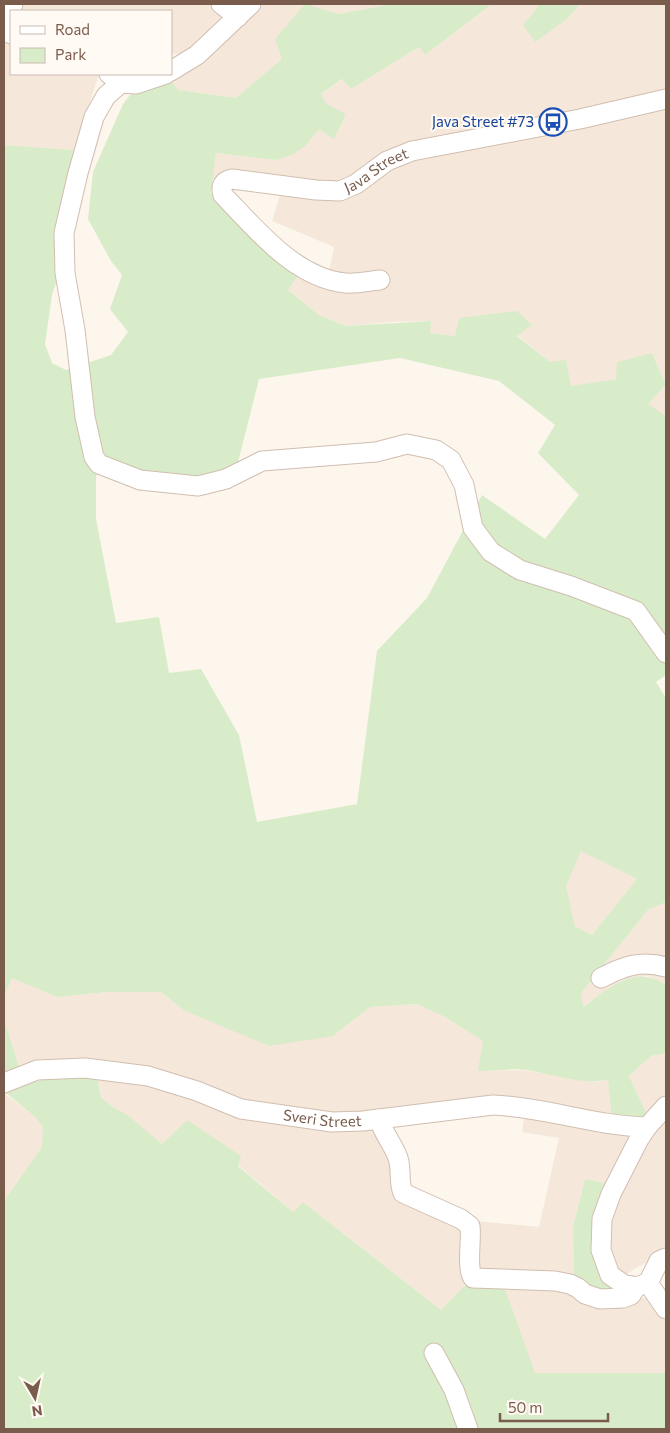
<svg xmlns="http://www.w3.org/2000/svg" width="670" height="1433" viewBox="0 0 670 1433" font-family="Commissioner,sans-serif">
  <rect width="100%" height="100%" fill="#fdf6ec"/>
  <g fill="#f5e8da">
    <polygon points="4,4 209,4 227,17 182,54 171,54 171,11 11,11 11,74 99,74 74,150 4,145"/>
    <polygon points="257,4 391,4 339,14 304,4 283,59 236,98 179,90 167,77"/>
    <polygon points="492,4 536,4 538,7 567,19 580,4 666,4 666,90 408,146 336,187 212,180 216,153 276,160 305,146 319,129 327,104 321,94 343,79 351,89 419,47 425,55"/>
    <polygon points="666,108 666,385 652,353 616,379 571,387 550,362 517,335 455,336 429,333 431,321 391,322 346,326 319,315 288,290 298,276 334,291 355,293 379,287 329,273 334,247 272,221 280,195 327,200 347,196 394,164"/>
    <polygon points="666,386 666,416 647,404"/>
    <polygon points="581,850 637,879 592,935 575,926 565,886"/>
    <polygon points="666,902 666,985 647,976 622,980 582,1007 581,993 648,910"/>
    <polygon points="12,977 57,997 108,992 161,992 185,1011 333,1036 370,1007 417,1004 445,1017 484,1041 479,1071 523,1070 581,1080 598,1082 608,1080 612,1120 503,1099 368,1117 244,1105 182,1081 36,1064 19,1067 4,1019 4,997"/>
    <polygon points="666,1053 666,1099 647,1115 629,1076 651,1056"/>
    <polygon points="97,1077 153,1084 374,1126 394,1159 393,1192 464,1228 464,1286 441,1310 303,1202 293,1212 187,1121 162,1144 130,1118 110,1105 101,1097"/>
    <polygon points="4,1093 35,1117 43,1127 43,1147 4,1201"/>
    <polygon points="525,1111 632,1131 634,1139 609,1184 585,1179 573,1227 574,1276 479,1271 474,1267 477,1221 539,1227 559,1138 522,1132"/>
    <polygon points="666,1118 666,1251 621,1277 610,1264 607,1221 628,1167"/>
    <polygon points="503,1283 638,1298 649,1298 661,1310 666,1325 666,1373 534,1373"/>
  </g>
  <g fill="#d8ecc9" fill-rule="evenodd">
    <path d="M305,4L339,14L391,4H492L425,55L419,47L351,89L342,79L321,94L327,104L346,114L334,139L319,129L305,146L292,155L276,160L216,153L211,193L222,206L298,276L288,290L319,315L346,326L431,321L430,333L455,336L459,318L517,311L532,325L517,336L550,362L566,360L571,386L616,379L617,362L652,353L666,385L648,404L666,416V675L656,682L666,698V902L648,910L581,993L583,1007C610,988 633,964 666,985V1053L651,1056L629,1076L647,1115L637,1119L612,1120L608,1080C581,1085 552,1074 526,1070C511,1068 494,1071 478,1071L483,1041L445,1017L417,1004L370,1007L333,1036L269,1046L185,1011L161,992H108L57,997L12,978L4,997V145L74,150L54,262L59,273L52,295L45,344L52,363L66,370L111,355L128,332L110,309L122,275L111,261L88,219L93,172L123,104L134,90L167,77L179,90L236,98L282,59L275,39ZM400,358L499,381L555,425L538,453L579,495L545,539L482,495L427,598L377,651L357,804L257,822L239,735L201,669L169,673L159,617L116,623L96,519V475L233,482L259,379ZM581,851L637,879L592,935L575,926L566,886Z"/>
    <polygon points="536,4 580,4 567,19 535,42 523,25 538,7"/>
    <polygon points="4,1019 19,1067 4,1076"/>
    <polygon points="56,1077 97,1077 101,1097 110,1105 130,1117 162,1144 187,1120 241,1156 238,1166 293,1212 303,1202 441,1310 464,1286 503,1283 535,1373 666,1373 666,1429 4,1429 4,1201 42,1147 43,1127 35,1117 6,1093 28,1083"/>
    <polygon points="585,1179 609,1184 594,1231 627,1291 588,1289 574,1276 573,1227"/>
  </g>
  <g fill="none" stroke-linecap="round" stroke-linejoin="round">
    <g stroke="#d1beb0" stroke-width="21">
      <g id="minor">
        <polyline points="221,4 238,17"/>
        <path d="M11,34C3,24 9,14 13,4"/>
        <polyline points="171,71 197,55 251,4"/>
        <polyline points="109,74 121,83 136,84 166,74"/>
        <polyline points="121,83 106,96 94,117 78,173 64,233 65,273 75,330 85,417 94,457 99,464 140,480 198,486 226,479 262,461 376,452 407,444 436,450 451,460 464,485 473,528 491,552 520,570 571,586 636,611 666,653"/>
        <path id="s1" d="M380,280C369,281 356,284 345,283C295,278 256,229 223,195C220,186 223,181 232,179L316,190L340,191L356,184L387,161L412,151L580,119L666,99"/>
        <path d="M601,978C624,966 640,960 666,967"/>
        <path id="s2" d="M4,1083L37,1070L85,1068L148,1076L197,1091L241,1109L332,1122L363,1121L493,1105C545,1107 595,1126 647,1127"/>
        <path d="M379,1119C383,1133 393,1144 398,1158C402,1170 398,1181 403,1193L461,1219L470,1226C472,1240 466,1267 473,1278L555,1281L570,1284L578,1288L585,1294L600,1299L623,1298L631,1295L636,1287"/>
        <polyline points="647,1283 636,1287 623,1284 610,1275 601,1250 602,1219 611,1194 639,1139 647,1127 666,1106"/>
        <polyline points="648,1283 659,1261 666,1258"/>
        <polyline points="648,1283 666,1309"/>
        <polyline points="434,1353 454,1390 468,1429"/>
      </g>
    </g>
    <use href="#minor" stroke="#fff" stroke-width="19"/>
  </g>
  <defs>
    <g id="bus-ring" transform="scale(1.4375)"><circle r="9.5" fill="#fffaf3" stroke="#1a4fb4" stroke-width="1.5"/><path d="M-5-6H5V4H4V6H2V4H-2V6H-4V4H-5ZM-3.5-4V0h7V-4ZM-3.5 1.2v1.5H-2V1.2ZM2 1.2v1.5H3.5V1.2Z" fill="#1a4fb4"/></g>
  </defs>
  <g fill-rule="evenodd">
    <use href="#bus-ring" x="553" y="122"/>
  </g>
  <g text-anchor="middle" stroke-width="4" stroke-linejoin="round" paint-order="stroke">
    <g font-size="15" fill="#164399" stroke="#fffaf3" text-anchor="end">
      <text x="534" y="127">Java Street #73</text>
    </g>
    <g font-size="15" fill="#7a5c4d" stroke="#fffaf3">
      <text dy="5" stroke="none"><textPath href="#s1" startOffset="361">Java Street</textPath></text>
      <text dy="5" stroke="none"><textPath href="#s2" startOffset="328">Sveri Street</textPath></text>
    </g>
  </g>
  <rect width="670" height="1433" fill="none" stroke="#7a5c4d" stroke-width="10"/>
  <rect x="10" y="10" width="162" height="65" fill="#fffaf3" stroke="#cabbb1"/>
  <rect x="20" y="26" width="25" height="8" fill="#ffffff" stroke="#cabbb1"/>
  <text x="55" y="35" font-size="15" fill="#7a5c4d">Road</text>
  <rect x="20" y="48" width="25" height="15" fill="#d8ecc9" stroke="#cabbb1"/>
  <text x="55" y="60" font-size="15" fill="#7a5c4d">Park</text>
  <g transform="translate(35 1398) rotate(171)" stroke="#fffaf3" stroke-width="4" paint-order="stroke">
  <path d="M0-4L9 19L0 12L-9 19Z" fill="#7a5c4d"/>
  <text y="-8" font-size="14" font-weight="bold" text-anchor="middle" fill="#7a5c4d">N</text>
  </g>
  <path d="M500 1413v8h108v-8" fill="none" stroke="#7a5c4d" stroke-width="2.5"/>
  <text x="508" y="1413" font-size="15" fill="#7a5c4d" stroke="#fffaf3" stroke-width="4" paint-order="stroke">50 m</text>
</svg>
